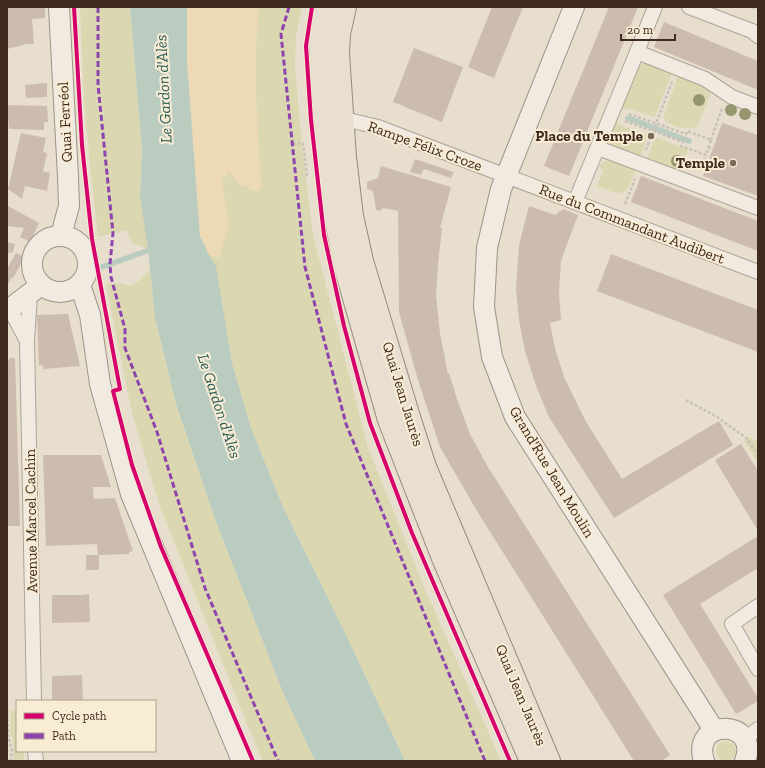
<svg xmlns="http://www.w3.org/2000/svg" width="765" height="768" viewBox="0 0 765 768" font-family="'Zilla Slab',serif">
  <rect width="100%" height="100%" fill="#e8dece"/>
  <g fill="#dbd7b0">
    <polygon points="80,7 130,7 142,151 140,197 148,249 132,243 127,230 98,237 90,165 84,100"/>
    <path d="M259,7H302L296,35L295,66L302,146L313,235L368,448L425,589L501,761H405L348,639L283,507L251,428L232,363L209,255L219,258L229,225L222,181L229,171L240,185L261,189C258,129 252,67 259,7Z"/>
    <polygon points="645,62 673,70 656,114 654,117 627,108 618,111 638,67"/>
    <path d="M679,73L687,76L710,90L711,93L696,129C689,126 690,128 684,128C678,128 666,123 663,118Z"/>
    <path d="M616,119L617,123L619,125L646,135V141L639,160C629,155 613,151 608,140Z"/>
    <polygon points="657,138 688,150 679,175 646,162 653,143"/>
    <path d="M612,160L636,169C626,197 625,197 597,186L603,171L599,167L602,162Z"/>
    <polygon points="150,270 155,317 176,404 216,522 282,690 315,761 263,761 247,724 160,507 132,413 106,284 119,283 131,286 139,281"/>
    <polygon points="748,437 758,441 758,463 744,440"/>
    <polygon points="17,710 17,751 24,751 24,761 14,761 13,740 10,733 11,711"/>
    <circle cx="726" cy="751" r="10"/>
  </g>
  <path fill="#edd9b4" d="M187,7H259C252,67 258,129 261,189L255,191L240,184L229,171L222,181L229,225L219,258L209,255L200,236L187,62Z"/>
  <polygon fill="#baccc0" points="130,7 187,7 187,62 200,236 209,255 216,266 232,363 251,428 283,507 348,639 405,761 315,761 282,690 216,522 176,404 155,317 148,249 140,197 142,151"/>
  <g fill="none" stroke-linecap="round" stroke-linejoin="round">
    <g stroke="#baccc0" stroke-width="5.5">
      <polyline points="628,118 689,141"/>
      <polyline points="102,267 155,248"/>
    </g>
  </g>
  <g fill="#ccbcaf">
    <polygon points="7,7 45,7 45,18 32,19 34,44 27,44 7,49"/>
    <polygon points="492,7 523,7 494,78 468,67"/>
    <polygon points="609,7 638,7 569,176 544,166"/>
    <polygon points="664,22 758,61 758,90 654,47"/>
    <polygon points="414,48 463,67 442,122 393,102"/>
    <polygon points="47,83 47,97 26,98 25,85"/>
    <polygon points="7,105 47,106 48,122 44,122 44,130 9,129"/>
    <polygon points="722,123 758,135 758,196 703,176"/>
    <polygon points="21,133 46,138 43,152 47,153 43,171 50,173 47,191 25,186 22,199 8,189"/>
    <polygon points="415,159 454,172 451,178 424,169 421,175 410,172"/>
    <polygon points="381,166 451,187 440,228 442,228 438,264 436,296 440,333 448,374 449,373 458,402 470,434 488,467 670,755 661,761 634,761 477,511 440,447 418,380 399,312 398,211 383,208 381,211 376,210 373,191 367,189 367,182 378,178"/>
    <polygon points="641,176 758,221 758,251 631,202"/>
    <polygon points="8,206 39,223 30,242 20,237 24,228 7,226"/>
    <polygon points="529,206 555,215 563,209 578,215 561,261 559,292 561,320 550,323 555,348 564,377 585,420 622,479 719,421 733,445 614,518 549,417 536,386 525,351 519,320 516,289 519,245"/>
    <polygon points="7,242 15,244 13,252 7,254"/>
    <polygon points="16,253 25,257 13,278 12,277 7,286 7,269"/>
    <polygon points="611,254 758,310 758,352 597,291"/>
    <polygon points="68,314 80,366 43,369 43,365 39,366 37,315"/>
    <polygon points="10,358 15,358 20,526 7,526 7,362"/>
    <polygon points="741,444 758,471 758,531 715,460"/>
    <polygon points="43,455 101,455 111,487 93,487 94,499 115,498 133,551 129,552 129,554 99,555 99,570 86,570 86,555 98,555 97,544 46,546"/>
    <polygon points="758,536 758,568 700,604 758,698 758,701 736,714 663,595"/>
    <polygon points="84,595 89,594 90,622 52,623 52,595"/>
    <polygon points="82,675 83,701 52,701 52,676"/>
  </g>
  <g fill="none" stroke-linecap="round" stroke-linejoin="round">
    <g stroke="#aea397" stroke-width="16">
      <g id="street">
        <polyline points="689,7 752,31 758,36"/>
        <polyline points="637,52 705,79 732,97 758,107"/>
        <polyline points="336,117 378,127 758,272"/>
        <polyline points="598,148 758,208"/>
        <polyline points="575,202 637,52 655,7"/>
        <polyline points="10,309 27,341 34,701"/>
        <polyline points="27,341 30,295"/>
        <polyline points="758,606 732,624 758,669"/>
        <polyline points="745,739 758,729"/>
        <polyline points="35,751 36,761"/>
      </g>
    </g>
    <g stroke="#9d9387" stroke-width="22">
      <g id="secondary">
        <polyline points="59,7 68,177 69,206 64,224 62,236"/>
        <polyline points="574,7 501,189 487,248 484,307 492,357 515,417 714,730"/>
        <circle cx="60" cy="264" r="28"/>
        <polyline points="80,285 90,315 100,384 131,494 242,761"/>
        <polyline points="7,311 41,285"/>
        <path d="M704,761C690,717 761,719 745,761"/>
      </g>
    </g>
    <g stroke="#93897e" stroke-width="24">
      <g id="primary">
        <polyline points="326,7 320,41 321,69 330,188 344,263 389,420 443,558 531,761"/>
        <polyline points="345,7 339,34 338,54 345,157 352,216 362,261 408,414 425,467 549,761"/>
      </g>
    </g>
    <g stroke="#c9c1b7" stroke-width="2.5" stroke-dasharray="3 2" stroke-linecap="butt">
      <polyline points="752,7 758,10"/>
      <polyline points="625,121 683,142 681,146 706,155 711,140 687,131 686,134 629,114"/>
      <polyline points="711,140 722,108"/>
      <polyline points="293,144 303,143 307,175 309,175"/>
      <polyline points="708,147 713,149"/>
      <polyline points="646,150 672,82"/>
      <polyline points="701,170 706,155"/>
      <polyline points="625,204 635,179"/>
      <polyline points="686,400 719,418 746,438 758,454"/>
      <polyline points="7,704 8,735 12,751 11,761"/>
    </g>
    <use href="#street" stroke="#f0eae1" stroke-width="14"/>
    <use href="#secondary" stroke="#f0eae1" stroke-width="20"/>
    <use href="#primary" stroke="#e8dfd1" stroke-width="22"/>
    <g stroke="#8e44ad" stroke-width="3" stroke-dasharray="6 3" stroke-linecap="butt">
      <polyline points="98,7 98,85 113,233 110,264 111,277 125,329 125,348 157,432 205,588 278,761"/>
      <polyline points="289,7 281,34 305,267 346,424 485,761"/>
    </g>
    <g stroke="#f9ecd5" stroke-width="6">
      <g id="cycleway">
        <polyline points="74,7 82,145 92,239 120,389 113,391 132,465 161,547 253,761"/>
        <polyline points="312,7 306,46 311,120 324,235 344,326 370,423 412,533 510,761"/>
      </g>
    </g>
    <use href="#cycleway" stroke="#d6006c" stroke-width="4"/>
  </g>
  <g fill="#96976f">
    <circle cx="699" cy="100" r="6"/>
    <circle cx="731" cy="110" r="6"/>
    <circle cx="745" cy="114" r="6"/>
    <circle cx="677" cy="161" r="6"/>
  </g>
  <g fill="#7a6a5c" stroke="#f9ecd5" stroke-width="1.5">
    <circle cx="651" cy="136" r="4"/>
    <circle cx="733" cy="163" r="4"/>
  </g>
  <g text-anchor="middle" stroke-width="4" stroke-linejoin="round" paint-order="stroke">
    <g font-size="15" fill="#3e2b1e" stroke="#f9ecd5">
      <text transform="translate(65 122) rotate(-93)" y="5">Quai Ferréol</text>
      <text transform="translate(425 146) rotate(20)" y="5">Rampe Félix Croze</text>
      <text transform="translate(632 224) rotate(21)" y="5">Rue du Commandant Audibert</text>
      <text transform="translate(403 394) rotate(73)" y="5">Quai Jean Jaurès</text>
      <text transform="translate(552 472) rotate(59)" y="5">Grand'Rue Jean Moulin</text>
      <text transform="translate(31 521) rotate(-91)" y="5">Avenue Marcel Cachin</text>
      <text transform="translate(521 695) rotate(67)" y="5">Quai Jean Jaurès</text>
    </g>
    <g font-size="15" font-weight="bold" fill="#3e2b1e" stroke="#f9ecd5" text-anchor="end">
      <text x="643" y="141">Place du Temple</text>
      <text x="725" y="168">Temple</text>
    </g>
    <g font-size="16" font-style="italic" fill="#2b5f58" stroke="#f9ecd5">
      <text transform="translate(163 89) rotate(-93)" y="6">Le Gardon d'Alès</text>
      <text transform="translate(220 406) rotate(72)" y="6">Le Gardon d'Alès</text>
    </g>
  </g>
  <rect width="765" height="768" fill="none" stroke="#3e2b1e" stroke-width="16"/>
  <rect x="16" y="700" width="140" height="52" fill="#f9ecd5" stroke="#ae9f8c"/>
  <rect x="24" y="713" width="20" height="6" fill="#d6006c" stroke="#ae9f8c"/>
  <text x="52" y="720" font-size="12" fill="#3e2b1e">Cycle path</text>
  <rect x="24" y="733" width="20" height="6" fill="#8e44ad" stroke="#ae9f8c"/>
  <text x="52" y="740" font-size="12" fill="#3e2b1e">Path</text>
  <path d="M621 34v6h54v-6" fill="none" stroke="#3e2b1e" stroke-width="2"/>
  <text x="627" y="34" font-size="12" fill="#3e2b1e" stroke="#f9ecd5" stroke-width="3" paint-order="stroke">20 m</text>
</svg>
